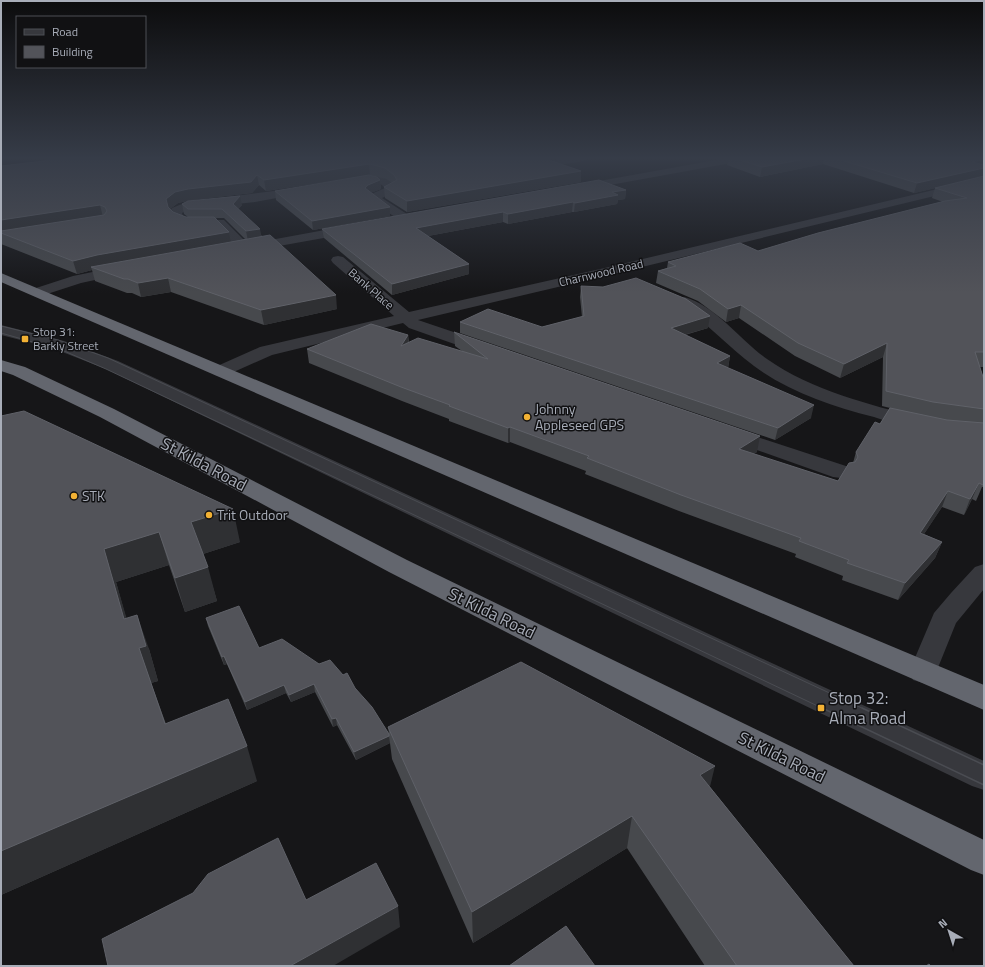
<svg xmlns="http://www.w3.org/2000/svg" width="985" height="967" viewBox="0 0 985 967" font-family="'Titillium Web',sans-serif">
  <rect width="100%" height="100%" fill="#161618"/>
  <g fill="none" stroke-linecap="round" stroke-linejoin="round">
    <g fill="#37383d" fill-rule="evenodd">
      <polygon points="567,158 588,158 583,161 554,166 549,163 550,161"/>
      <polygon points="727,158 747,158 742,161 577,191 573,190 571,188 573,186 577,185"/>
      <path d="M368,176C381,176 391,178 397,190L395,192L382,198L410,216L412,219L410,222H402L369,199L367,197L369,195L385,188C374,174 353,190 345,181L351,178Z"/>
      <polygon points="984,178 984,184 609,275 418,320 489,344 492,348 489,352 483,353 477,352 409,328 403,323 272,355 227,375 221,376 215,375 212,371 215,367 260,347 394,316 333,263 331,260 333,257 338,256 343,257 409,312 609,267"/>
      <path d="M305,187L309,188L311,190L309,192L255,202L190,209L182,213L183,216L190,220H224L248,244L352,225L357,226L358,229L357,232L245,252L240,251L217,227C201,227 173,233 170,211L172,208L187,202Z"/>
      <polygon points="122,266 127,267 129,270 127,273 81,283 38,297 33,295 30,292 33,289 73,276"/>
      <path d="M684,297C715,305 741,341 767,359C813,391 868,404 921,418L924,422L921,426C907,430 888,421 874,417C832,406 789,392 754,366C728,347 707,322 679,305L676,302L679,299Z"/>
      <polygon points="1,325 64,341 118,361 984,761 984,790 972,786 106,369 52,348 1,335"/>
      <polygon points="730,428 849,467 852,472 849,477 841,478 833,477 723,438 720,434 723,430"/>
      <polygon points="984,564 984,589 956,623 933,680 923,683 913,680 909,672 934,613 951,593 975,567"/>
    </g>
    <g fill="#63666e" fill-rule="evenodd">
      <polygon points="1,273 984,685 984,710 1,282"/>
      <polygon points="1,360 25,367 114,409 407,560 984,840 984,875 971,870 389,572 100,417 13,375 1,371"/>
    </g>
    <g stroke="#4a4c52" stroke-width="1">
      <polyline points="1,326 58,340 108,358 864,709"/>
      <polyline points="1,333 64,351 106,369 824,709"/>
    </g>
    <g stroke="#4a4c52" stroke-width="1.5">
      <polyline points="822,708 984,785"/>
      <polyline points="862,708 984,765"/>
    </g>
  </g>
  <g fill="#47494d" fill-rule="evenodd">
    <path d="M47,158H543L581,171V182L407,212L385,198L384,187L392,183L386,179L370,175L266,191L259,185L252,193L191,200L178,203L170,209L173,212L186,217H188L184,214L182,204L242,205L238,209L262,236L337,309L264,325L171,292L141,297L132,293H127L95,281L92,270L77,274L1,244V166L48,160ZM216,218H224L245,239L231,242Z"/>
    <path d="M729,158H984V367H980L984,380V487H982L976,501L972,499L964,515L942,507L924,534L942,542L935,558L898,600L842,580L843,576L795,557L796,554L679,511L585,474L586,471L510,442L508,443L449,421V419L402,401L309,363L307,349L408,335L409,342L462,351L455,346L454,332L757,452L753,454L838,481L853,463L856,452L880,424L890,408L882,406L883,357L840,378L795,356L739,318L726,322L698,301L656,283L658,271L667,268L668,262L758,251L943,202L932,198L935,188L914,193L823,164L760,177L727,165ZM938,418L947,420L964,422L947,420Z"/>
    <polygon points="380,180 381,189 370,193 390,207 390,216 313,230 276,200 275,191"/>
    <polygon points="626,190 625,199 618,200 617,204 574,212 572,212 508,224 503,222 428,236 469,264 469,274 392,295 324,238 322,229"/>
    <polygon points="581,286 708,328 685,335 730,356 728,368 811,418 775,440 460,333 460,322 542,327 582,317 580,297"/>
    <polygon points="1,416 240,542 203,554 217,601 185,612 169,565 116,582 126,618 149,649 158,681 151,683 166,724 257,781 1,895"/>
    <polygon points="206,618 259,648 319,664 355,688 389,734 388,727 710,787 854,966 705,966 627,848 473,943 392,759 390,743 356,760 337,725 333,727 315,692 291,702 286,693 247,710 227,664 224,665 208,626"/>
  </g>
  <g fill="#2f3033">
    <polygon points="48,158 84,158 49,162"/>
    <polygon points="711,158 720,158 711,159"/>
    <polygon points="811,158 824,158 823,164 760,177 762,167"/>
    <polygon points="984,159 984,177 914,193 917,183 972,162"/>
    <polygon points="369,164 370,175 266,191 264,180"/>
    <polygon points="581,171 581,182 407,212 407,201"/>
    <polygon points="257,175 259,185 252,193 191,200 178,203 169,210 166,199 175,192 188,189"/>
    <polygon points="380,180 381,189 368,194 365,188 368,185"/>
    <polygon points="626,190 625,199 618,200 617,204 574,212 575,203 612,192"/>
    <polygon points="240,196 242,205 235,213 233,204"/>
    <polygon points="573,202 572,212 508,224 508,214"/>
    <polygon points="100,205 103,217 1,232 1,220"/>
    <polygon points="390,207 390,216 313,230 312,221"/>
    <polygon points="503,212 503,222 417,238 416,228"/>
    <polygon points="260,229 262,239 248,241 246,231"/>
    <polygon points="229,232 231,244 91,267 92,270 77,274 73,261 97,255"/>
    <polygon points="469,264 469,274 392,295 392,284"/>
    <polygon points="168,278 171,292 141,297 138,283"/>
    <polygon points="336,295 337,309 264,325 261,310"/>
    <polygon points="741,305 739,318 726,322 728,309"/>
    <polygon points="710,316 708,328 669,339 671,328"/>
    <polygon points="408,335 409,349 401,346"/>
    <polygon points="887,343 883,357 840,378 844,364"/>
    <polygon points="730,356 728,368 717,363"/>
    <polygon points="814,405 811,418 775,440 778,428"/>
    <polygon points="510,427 510,442 508,443 508,428"/>
    <polygon points="760,436 757,452 736,464 739,449"/>
    <polygon points="979,483 972,499 964,515 970,499"/>
    <polygon points="948,491 942,507 914,549 920,533"/>
    <polygon points="233,509 240,542 200,555 191,522"/>
    <polygon points="159,532 169,565 116,582 137,654 124,619 104,549"/>
    <polygon points="942,542 935,558 898,600 905,583"/>
    <polygon points="208,567 217,601 185,612 175,578"/>
    <polygon points="137,615 149,649 158,681 151,683 139,648"/>
    <polygon points="224,656 227,664 224,665 222,657"/>
    <polygon points="314,684 315,692 291,702 289,695"/>
    <polygon points="284,685 286,693 247,710 245,702"/>
    <polygon points="336,718 337,725 333,727 332,719"/>
    <polygon points="389,736 390,743 356,760 354,752"/>
    <polygon points="247,746 257,781 1,895 1,851"/>
    <polygon points="715,766 707,799 700,775"/>
    <polygon points="632,816 627,848 473,943 472,912"/>
    <polygon points="398,906 400,927 333,966 290,966"/>
  </g>
  <g fill="#525359" stroke="#5f6168">
    <polygon points="71,158 543,158 581,171 407,201 384,187 397,180 394,175 385,168 374,165 369,164 264,180 257,175 251,182 188,189 175,192 166,199 168,207 173,212 186,217 214,217 229,232 97,255 73,261 1,233 1,231 104,215 107,211 105,207 100,205 1,220 1,166"/>
    <polygon points="734,158 811,158 762,167"/>
    <polygon points="834,158 984,158 984,159 972,162 984,165 984,168 917,183"/>
    <polygon points="369,175 377,177 380,180 368,185 365,188 390,207 312,221 275,191"/>
    <polygon points="984,176 984,352 975,352 984,380 984,409 933,402 886,391 887,343 844,364 798,343 741,305 728,309 700,289 658,271 676,266 668,262 740,243 758,251 818,233 945,201 967,198 935,188"/>
    <polygon points="599,180 626,190 612,192 618,195 575,203 573,202 508,214 503,212 416,228 469,264 392,284 322,229"/>
    <polygon points="240,196 233,204 260,229 246,231 222,209 188,209 182,204 188,201"/>
    <polygon points="270,235 336,295 261,310 168,278 138,283 128,279 124,279 91,267"/>
    <polygon points="636,278 686,299 710,316 671,328 730,356 717,363 814,405 778,428 460,322 488,309 542,327 584,316 581,286 603,287"/>
    <polygon points="371,324 408,335 401,346 418,338 488,359 454,332 760,436 739,449 838,481 849,463 855,462 858,457 856,452 875,422 880,424 890,408 947,420 984,423 984,483 983,485 979,483 970,499 948,491 920,533 942,542 905,583 847,563 849,560 799,541 801,538 681,495 587,458 589,456 510,427 508,428 449,406 450,405 401,387 307,349"/>
    <polygon points="24,411 233,509 191,522 208,567 175,578 159,532 104,549 124,619 137,615 146,646 139,648 165,724 228,699 247,746 1,851 1,416"/>
    <polygon points="239,606 259,648 282,639 319,664 330,660 343,675 347,673 355,688 372,707 389,734 389,736 354,752 336,718 332,719 314,684 289,695 284,685 245,702 224,656 222,657 206,618"/>
    <polygon points="521,662 715,766 700,775 854,966 737,966 632,816 472,912 388,727"/>
    <polygon points="278,838 306,900 376,863 398,906 290,966 108,966 102,939 193,893 208,874"/>
    <polygon points="566,926 595,966 509,966"/>
    <polygon points="929,964 931,966 926,966"/>
  </g>
  <linearGradient id="sky" x2="0" y2="1"><stop stop-color="#0c0c0d"/><stop offset="0.54" stop-color="#363c48"/><stop offset="1" stop-color="#363c48" stop-opacity="0"/></linearGradient>
  <rect width="985" height="293" fill="url(#sky)"/>
  <g fill="#f2b134" stroke="#111113" stroke-width="1.5">
    <rect x="21" y="335" width="8" height="8" rx="2"/>
    <circle cx="527" cy="417" r="4"/>
    <circle cx="74" cy="496" r="4"/>
    <circle cx="209" cy="515" r="4"/>
    <rect x="817" y="704" width="8" height="8" rx="2"/>
  </g>
  <g text-anchor="middle" stroke-width="3" stroke-linejoin="round" paint-order="stroke">
    <g font-size="12" fill="#a8adb8" stroke="#111113">
      <text transform="translate(601 273) rotate(-13)" y="4">Charnwood Road</text>
      <text transform="translate(371 289) rotate(41)" y="4">Bank Place</text>
    </g>
    <g font-size="12" fill="#a8adb8" stroke="#111113" text-anchor="start">
      <text x="33" y="336">Stop 31:<tspan x="33" dy="14">Barkly Street</tspan></text>
    </g>
    <g font-size="14" fill="#a8adb8" stroke="#111113" text-anchor="start">
      <text x="535" y="414">Johnny<tspan x="535" dy="16">Appleseed GPS</tspan></text>
      <text x="82" y="501">STK</text>
      <text x="217" y="520">Trit Outdoor</text>
    </g>
    <g font-size="17" fill="#a8adb8" stroke="#111113">
      <text transform="translate(204 464) rotate(28)" y="6">St Kilda Road</text>
      <text transform="translate(492 613) rotate(26)" y="6">St Kilda Road</text>
      <text transform="translate(782 757) rotate(26)" y="6">St Kilda Road</text>
    </g>
    <g font-size="17" fill="#a8adb8" stroke="#111113" text-anchor="start">
      <text x="829" y="704">Stop 32:<tspan x="829" dy="20">Alma Road</tspan></text>
    </g>
  </g>
  <rect width="985" height="967" fill="none" stroke="#a8adb8" stroke-width="4"/>
  <rect x="16" y="16" width="130" height="52" fill="#111113" stroke="#4d4f55"/>
  <rect x="24" y="29" width="20" height="6" fill="#37383d" stroke="#4d4f55"/>
  <text x="52" y="36" font-size="12" fill="#a8adb8">Road</text>
  <rect x="24" y="46" width="20" height="12" fill="#525359" stroke="#4d4f55"/>
  <text x="52" y="56" font-size="12" fill="#a8adb8">Building</text>
  <g transform="translate(949 931) rotate(321)" stroke="#111113" stroke-width="3" paint-order="stroke">
  <path d="M0-3L7 15L0 10L-7 15Z" fill="#a8adb8"/>
  <text y="-6" font-size="11" font-weight="bold" text-anchor="middle" fill="#a8adb8">N</text>
  </g>
</svg>
